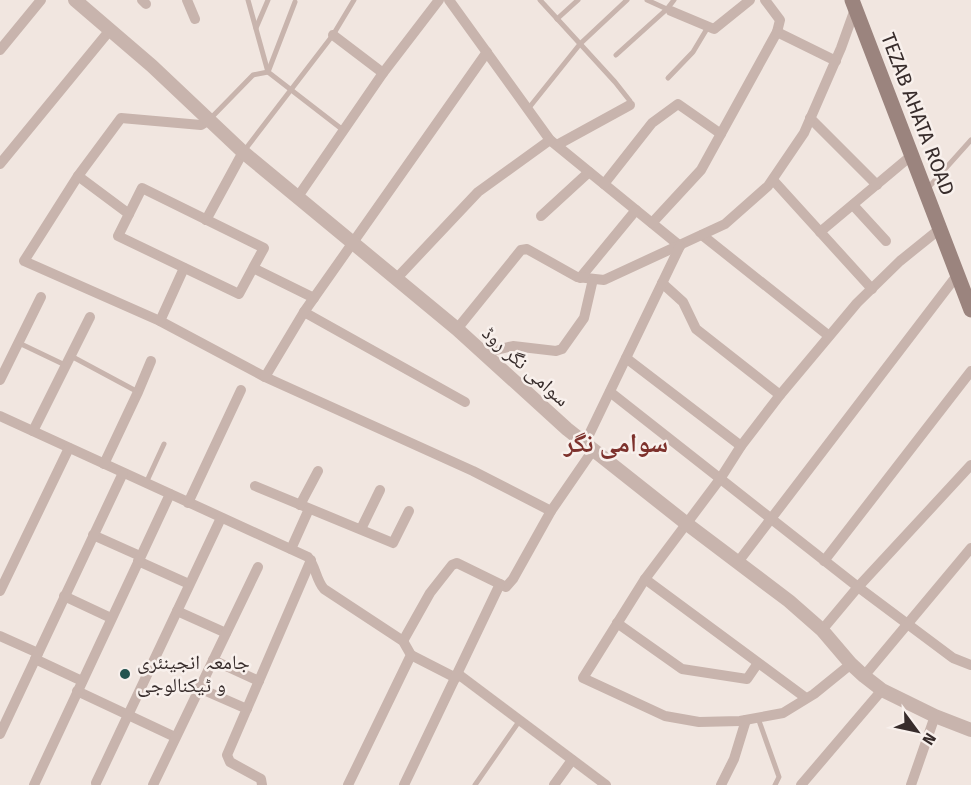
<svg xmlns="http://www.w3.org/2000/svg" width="971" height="785" viewBox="0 0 971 785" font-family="'Fira Sans','Noto Naskh Arabic',sans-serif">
  <rect width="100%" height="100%" fill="#f1e6e0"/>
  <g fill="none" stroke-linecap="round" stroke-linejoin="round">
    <g stroke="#c8b4ad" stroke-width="5">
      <polyline points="248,0 268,72 343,130"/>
      <polyline points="540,0 615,82 630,101 630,105"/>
      <polyline points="647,0 669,10"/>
      <polyline points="557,19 578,0"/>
      <polyline points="256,28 268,0"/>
      <polyline points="616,55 667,9 674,0"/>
      <polyline points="668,78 693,52 708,27"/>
      <polyline points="528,109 580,44 627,0"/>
      <polyline points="210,119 253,75 268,72 295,2"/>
      <polyline points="244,151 333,35 354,0"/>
      <polyline points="928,188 971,140"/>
      <polyline points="19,343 65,365"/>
      <polyline points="71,356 138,392"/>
      <polyline points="146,483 164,444"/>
      <polyline points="758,718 779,777 775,785"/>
      <polyline points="475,785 520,720"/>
    </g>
    <g stroke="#c8b4ad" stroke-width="10">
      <polyline points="142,0 146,4"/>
      <polyline points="187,0 195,19"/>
      <polyline points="449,0 550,140 680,246"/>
      <polyline points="765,0 780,20 777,32"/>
      <polyline points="671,11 714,29 750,0"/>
      <polyline points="333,35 383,73"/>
      <polyline points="0,50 41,0"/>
      <polyline points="810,118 877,185"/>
      <polyline points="209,120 201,125 121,118 78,176 24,261 160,321 265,377 473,471 551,511"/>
      <polyline points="557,145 630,105"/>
      <polyline points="0,164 110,30"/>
      <polyline points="78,176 129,214"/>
      <polyline points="773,180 872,289"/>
      <polyline points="604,184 652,123 678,104 721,134"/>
      <polyline points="297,198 383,73 439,0"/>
      <polyline points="853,205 886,241"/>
      <polyline points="541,216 589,172"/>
      <polyline points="206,220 243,152"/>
      <polyline points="652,223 701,170 777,32 836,61"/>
      <polyline points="820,232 912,155"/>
      <polyline points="702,235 829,336"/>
      <polyline points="253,268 239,294 118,236 142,188 264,248 253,268 314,298"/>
      <polyline points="580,278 636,210"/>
      <polyline points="396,279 478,192 550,140"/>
      <polyline points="662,283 683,302 696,329 780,395"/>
      <polyline points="304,312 465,402"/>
      <polyline points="160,321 184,268"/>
      <polyline points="457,329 521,250 527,249 577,277 604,280 725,224 768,186 804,133 841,48 855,9"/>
      <polyline points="484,353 513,346 556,351 562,349 584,318 593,279"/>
      <polyline points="626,358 741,446"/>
      <polyline points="265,377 304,312 487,52"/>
      <polyline points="0,380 41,297"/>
      <polyline points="610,392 858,587 953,658 971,665"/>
      <path d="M0,416L308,557C316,567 316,580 324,589L403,641L411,655L348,785"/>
      <polyline points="33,431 90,317"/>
      <polyline points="585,443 680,246"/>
      <polyline points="104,464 138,392 151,361"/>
      <polyline points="255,486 393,543 409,511"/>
      <polyline points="188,503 241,390"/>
      <polyline points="300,505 318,471"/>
      <polyline points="361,529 380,490"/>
      <polyline points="93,535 140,556"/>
      <polyline points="291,549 309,509"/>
      <polyline points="138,561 189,584"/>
      <polyline points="824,561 971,371"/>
      <polyline points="738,562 958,274"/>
      <polyline points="645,579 806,698"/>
      <polyline points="0,591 69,448"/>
      <polyline points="64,596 111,618"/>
      <polyline points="177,611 226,633"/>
      <polyline points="617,623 682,669 747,679 758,663"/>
      <polyline points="822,630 858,587 971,465"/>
      <polyline points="0,636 38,653"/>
      <polyline points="403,641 430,593 452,565 457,563 506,587 513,579 551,511 593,450"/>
      <polyline points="411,655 456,678"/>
      <polyline points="35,659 82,681"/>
      <polyline points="213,660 259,681"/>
      <polyline points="851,664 814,694 783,713 740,721 699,722 665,716 583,678 645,579 720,479 741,446 780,395 857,303 900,261 941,228"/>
      <polyline points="458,674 606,785"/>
      <polyline points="864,676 971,548"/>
      <polyline points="199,688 247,709"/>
      <polyline points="77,691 175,737"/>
      <polyline points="0,734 123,473"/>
      <polyline points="96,783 221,518"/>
      <polyline points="34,785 170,494"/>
      <polyline points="153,785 258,567"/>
      <polyline points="262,785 261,779 230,762 227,755 311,560"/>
      <polyline points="404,785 500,584"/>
      <polyline points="554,785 572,760"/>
      <polyline points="721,785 734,759 746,720"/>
      <polyline points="801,785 882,690"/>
      <polyline points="911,785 935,716"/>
    </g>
    <polyline stroke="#c8b4ad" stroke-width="14" points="75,0 152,66 243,152 457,329 567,429 687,524 789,601 822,630 851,664 864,676 882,690 935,716 971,730"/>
    <polyline stroke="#9b847e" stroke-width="15" points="852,0 971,310"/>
  </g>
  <circle fill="#24544f" stroke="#f8f0ec" stroke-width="2" cx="125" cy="674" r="6"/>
  <g text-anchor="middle" stroke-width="5" stroke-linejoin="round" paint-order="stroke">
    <g font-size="20" fill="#372c2b" stroke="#f8f0ec">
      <text transform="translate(918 114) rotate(69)" y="7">TEZAB AHATA ROAD</text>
      <text transform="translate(526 366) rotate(42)" y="7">سوامی نگر روڈ</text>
    </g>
    <g font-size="20" fill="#372c2b" stroke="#f8f0ec" text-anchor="start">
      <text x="137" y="669">جامعہ انجینئری<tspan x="137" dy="23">و ٹیکنالوجی</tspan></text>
    </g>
    <g font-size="26" font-weight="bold" fill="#7d312c" stroke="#f8f0ec">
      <text x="616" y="452">سوامی نگر</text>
    </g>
  </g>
  <g transform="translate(917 731) rotate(123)" stroke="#f8f0ec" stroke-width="4.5" paint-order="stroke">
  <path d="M0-4.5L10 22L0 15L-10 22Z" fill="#372c2b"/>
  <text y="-9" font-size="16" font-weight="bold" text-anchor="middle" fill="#372c2b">N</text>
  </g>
</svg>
